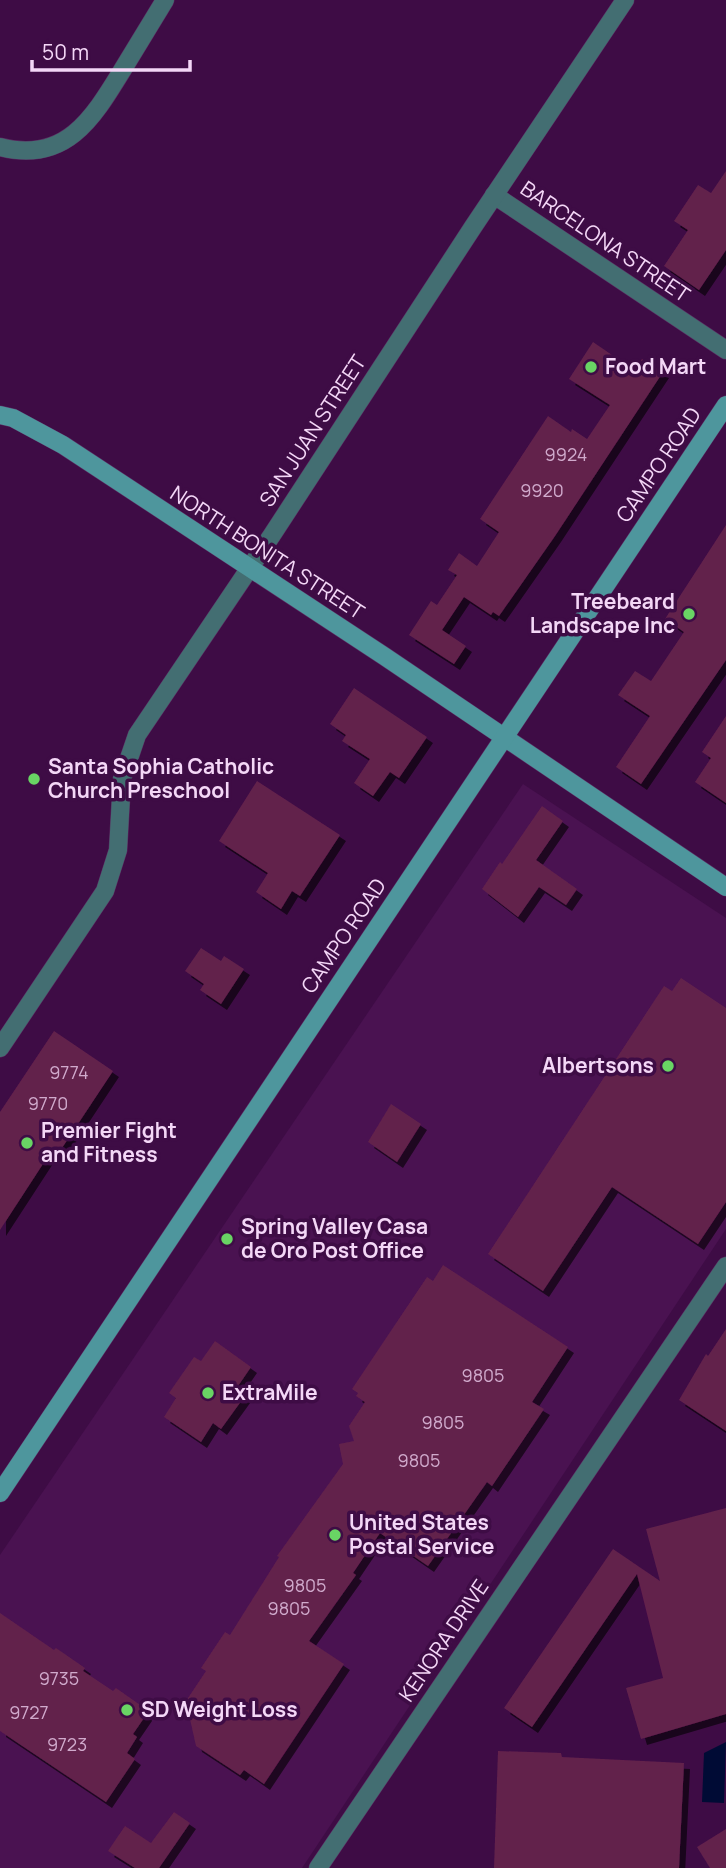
<svg xmlns="http://www.w3.org/2000/svg" width="726" height="1868" viewBox="0 0 726 1868" font-family="Manrope,sans-serif">
  <defs>
    <filter id="shadow"><feDropShadow dx="6" dy="6" stdDeviation="0" flood-color="#0009"/></filter>
  </defs>
  <rect width="100%" height="100%" fill="#3e0c45"/>
  <polygon fill="#4a1251" points="523,784 726,918 726,1229 302,1868 0,1868 0,1555"/>
  <polygon fill="#000b35" points="726,1742 724,1803 702,1802 704,1753"/>
  <g fill="#62214c" filter="url(#shadow)">
    <polygon points="726,171 726,250 699,290 664,266 688,230 674,221 698,185 711,193"/>
    <polygon points="593,342 634,370 642,359 663,372 555,536 499,616 493,612 491,615 464,597 442,630 466,646 454,664 409,635 431,601 437,605 457,575 448,570 459,553 477,566 499,532 480,519 548,416 571,432 572,429 587,439 610,405 569,379"/>
    <polygon points="726,525 726,660 641,784 616,767 650,716 618,695 635,671 651,681 684,632 665,619"/>
    <polygon points="354,688 427,737 399,778 390,772 373,796 354,783 370,759 342,741 346,735 330,724"/>
    <polygon points="726,716 726,803 695,782 711,758 702,752"/>
    <polygon points="257,781 340,835 300,896 292,891 281,909 256,892 268,873 219,841"/>
    <polygon points="542,806 563,821 536,860 577,889 566,905 539,887 518,917 482,889 500,862 502,864"/>
    <polygon points="201,948 221,961 224,956 244,969 221,1004 200,990 204,984 185,971"/>
    <polygon points="681,978 726,1008 726,1202 698,1244 612,1187 543,1291 488,1254 664,986 672,991"/>
    <polygon points="54,1031 113,1071 60,1151 54,1147 0,1230 0,1112"/>
    <polygon points="391,1104 421,1124 397,1162 368,1142"/>
    <polygon points="443,1265 568,1347 532,1402 544,1409 492,1486 487,1482 428,1566 380,1533 353,1573 356,1575 309,1641 344,1664 264,1784 244,1770 240,1775 196,1746 186,1701 206,1671 201,1668 225,1632 230,1635 279,1557 277,1556 343,1464 339,1444 354,1441 349,1426 365,1402 356,1396 358,1393 352,1389 427,1277 433,1281"/>
    <polygon points="726,1329 726,1431 679,1400 706,1354 708,1356"/>
    <polygon points="215,1341 251,1367 238,1386 247,1393 221,1429 213,1423 201,1442 164,1417 176,1398 169,1393 194,1357 201,1361"/>
    <polygon points="726,1508 726,1714 641,1739 626,1688 663,1678 637,1574 532,1727 504,1708 613,1549 660,1581 646,1529"/>
    <polygon points="0,1613 54,1650 56,1648 85,1668 83,1671 113,1691 116,1688 143,1707 146,1715 133,1734 137,1737 127,1753 135,1759 106,1802 0,1731"/>
    <polygon points="498,1751 561,1753 562,1757 684,1763 679,1868 494,1868"/>
    <polygon points="174,1812 190,1823 159,1868 135,1868 108,1851 125,1826 151,1843"/>
    <polygon points="726,1829 726,1868 710,1868 697,1847"/>
  </g>
  <g fill="none" stroke-linecap="round" stroke-linejoin="round">
    <g stroke="#5b2c61" stroke-width="19">
      <g id="street">
        <path d="M0,147C66,164 93,118 123,69C137,46 151,23 165,0"/>
        <polyline points="494,195 726,350"/>
        <polyline points="0,1048 105,891 118,850 122,779 137,735 272,535 473,227 625,0"/>
        <polyline points="318,1868 726,1266"/>
      </g>
    </g>
    <g stroke="#5b2c61" stroke-width="19">
      <g id="secondary">
        <polyline points="0,415 13,418 63,445 384,656 726,887"/>
        <polyline points="0,1493 726,405"/>
      </g>
    </g>
    <use href="#street" stroke="#436e72" stroke-width="18"/>
    <use href="#secondary" stroke="#4e969d" stroke-width="18"/>
  </g>
  <g fill="#69d464" stroke="#3e0c45" stroke-width="2.5">
    <circle cx="591" cy="367" r="7"/>
    <circle cx="689" cy="614" r="7"/>
    <circle cx="34" cy="779" r="7"/>
    <circle cx="668" cy="1066" r="7"/>
    <circle cx="27" cy="1143" r="7"/>
    <circle cx="227" cy="1239" r="7"/>
    <circle cx="208" cy="1393" r="7"/>
    <circle cx="335" cy="1535" r="7"/>
    <circle cx="127" cy="1710" r="7"/>
  </g>
  <g text-anchor="middle" stroke-width="7" stroke-linejoin="round" paint-order="stroke">
    <g font-size="18" fill="#d0aacc">
      <text x="566" y="461">9924</text>
      <text x="542" y="497">9920</text>
      <text x="69" y="1079">9774</text>
      <text x="48" y="1110">9770</text>
      <text x="483" y="1382">9805</text>
      <text x="443" y="1429">9805</text>
      <text x="419" y="1467">9805</text>
      <text x="305" y="1592">9805</text>
      <text x="289" y="1615">9805</text>
      <text x="59" y="1685">9735</text>
      <text x="29" y="1719">9727</text>
      <text x="67" y="1751">9723</text>
    </g>
    <g font-size="21" fill="#f4d7f7" stroke="#3e0c45">
      <text transform="translate(605 242) rotate(34)" y="7">BARCELONA STREET</text>
      <text transform="translate(313 431) rotate(-57)" y="7">SAN JUAN STREET</text>
      <text transform="translate(659 465) rotate(-56)" y="7">CAMPO ROAD</text>
      <text transform="translate(267 553) rotate(33)" y="7">NORTH BONITA STREET</text>
      <text transform="translate(344 936) rotate(-56)" y="7">CAMPO ROAD</text>
      <text transform="translate(444 1641) rotate(-56)" y="7">KENORA DRIVE</text>
    </g>
    <g font-size="21" font-weight="bold" fill="#f4d7f7" stroke="#3e0c45" text-anchor="start">
      <text x="605" y="374">Food Mart</text>
      <text x="675" y="609" text-anchor="end">Treebeard<tspan x="675" dy="24">Landscape Inc</tspan></text>
      <text x="48" y="774">Santa Sophia Catholic<tspan x="48" dy="24">Church Preschool</tspan></text>
      <text x="654" y="1073" text-anchor="end">Albertsons</text>
      <text x="41" y="1138">Premier Fight<tspan x="41" dy="24">and Fitness</tspan></text>
      <text x="241" y="1234">Spring Valley Casa<tspan x="241" dy="24">de Oro Post Office</tspan></text>
      <text x="222" y="1400">ExtraMile</text>
      <text x="349" y="1530">United States<tspan x="349" dy="24">Postal Service</tspan></text>
      <text x="141" y="1717">SD Weight Loss</text>
    </g>
  </g>
  <path d="M32 60v10h158v-10" fill="none" stroke="#f4d7f7" stroke-width="3.5"/>
  <text x="42" y="60" font-size="21" fill="#f4d7f7" stroke="#3e0c45" stroke-width="5" paint-order="stroke">50 m</text>
</svg>
